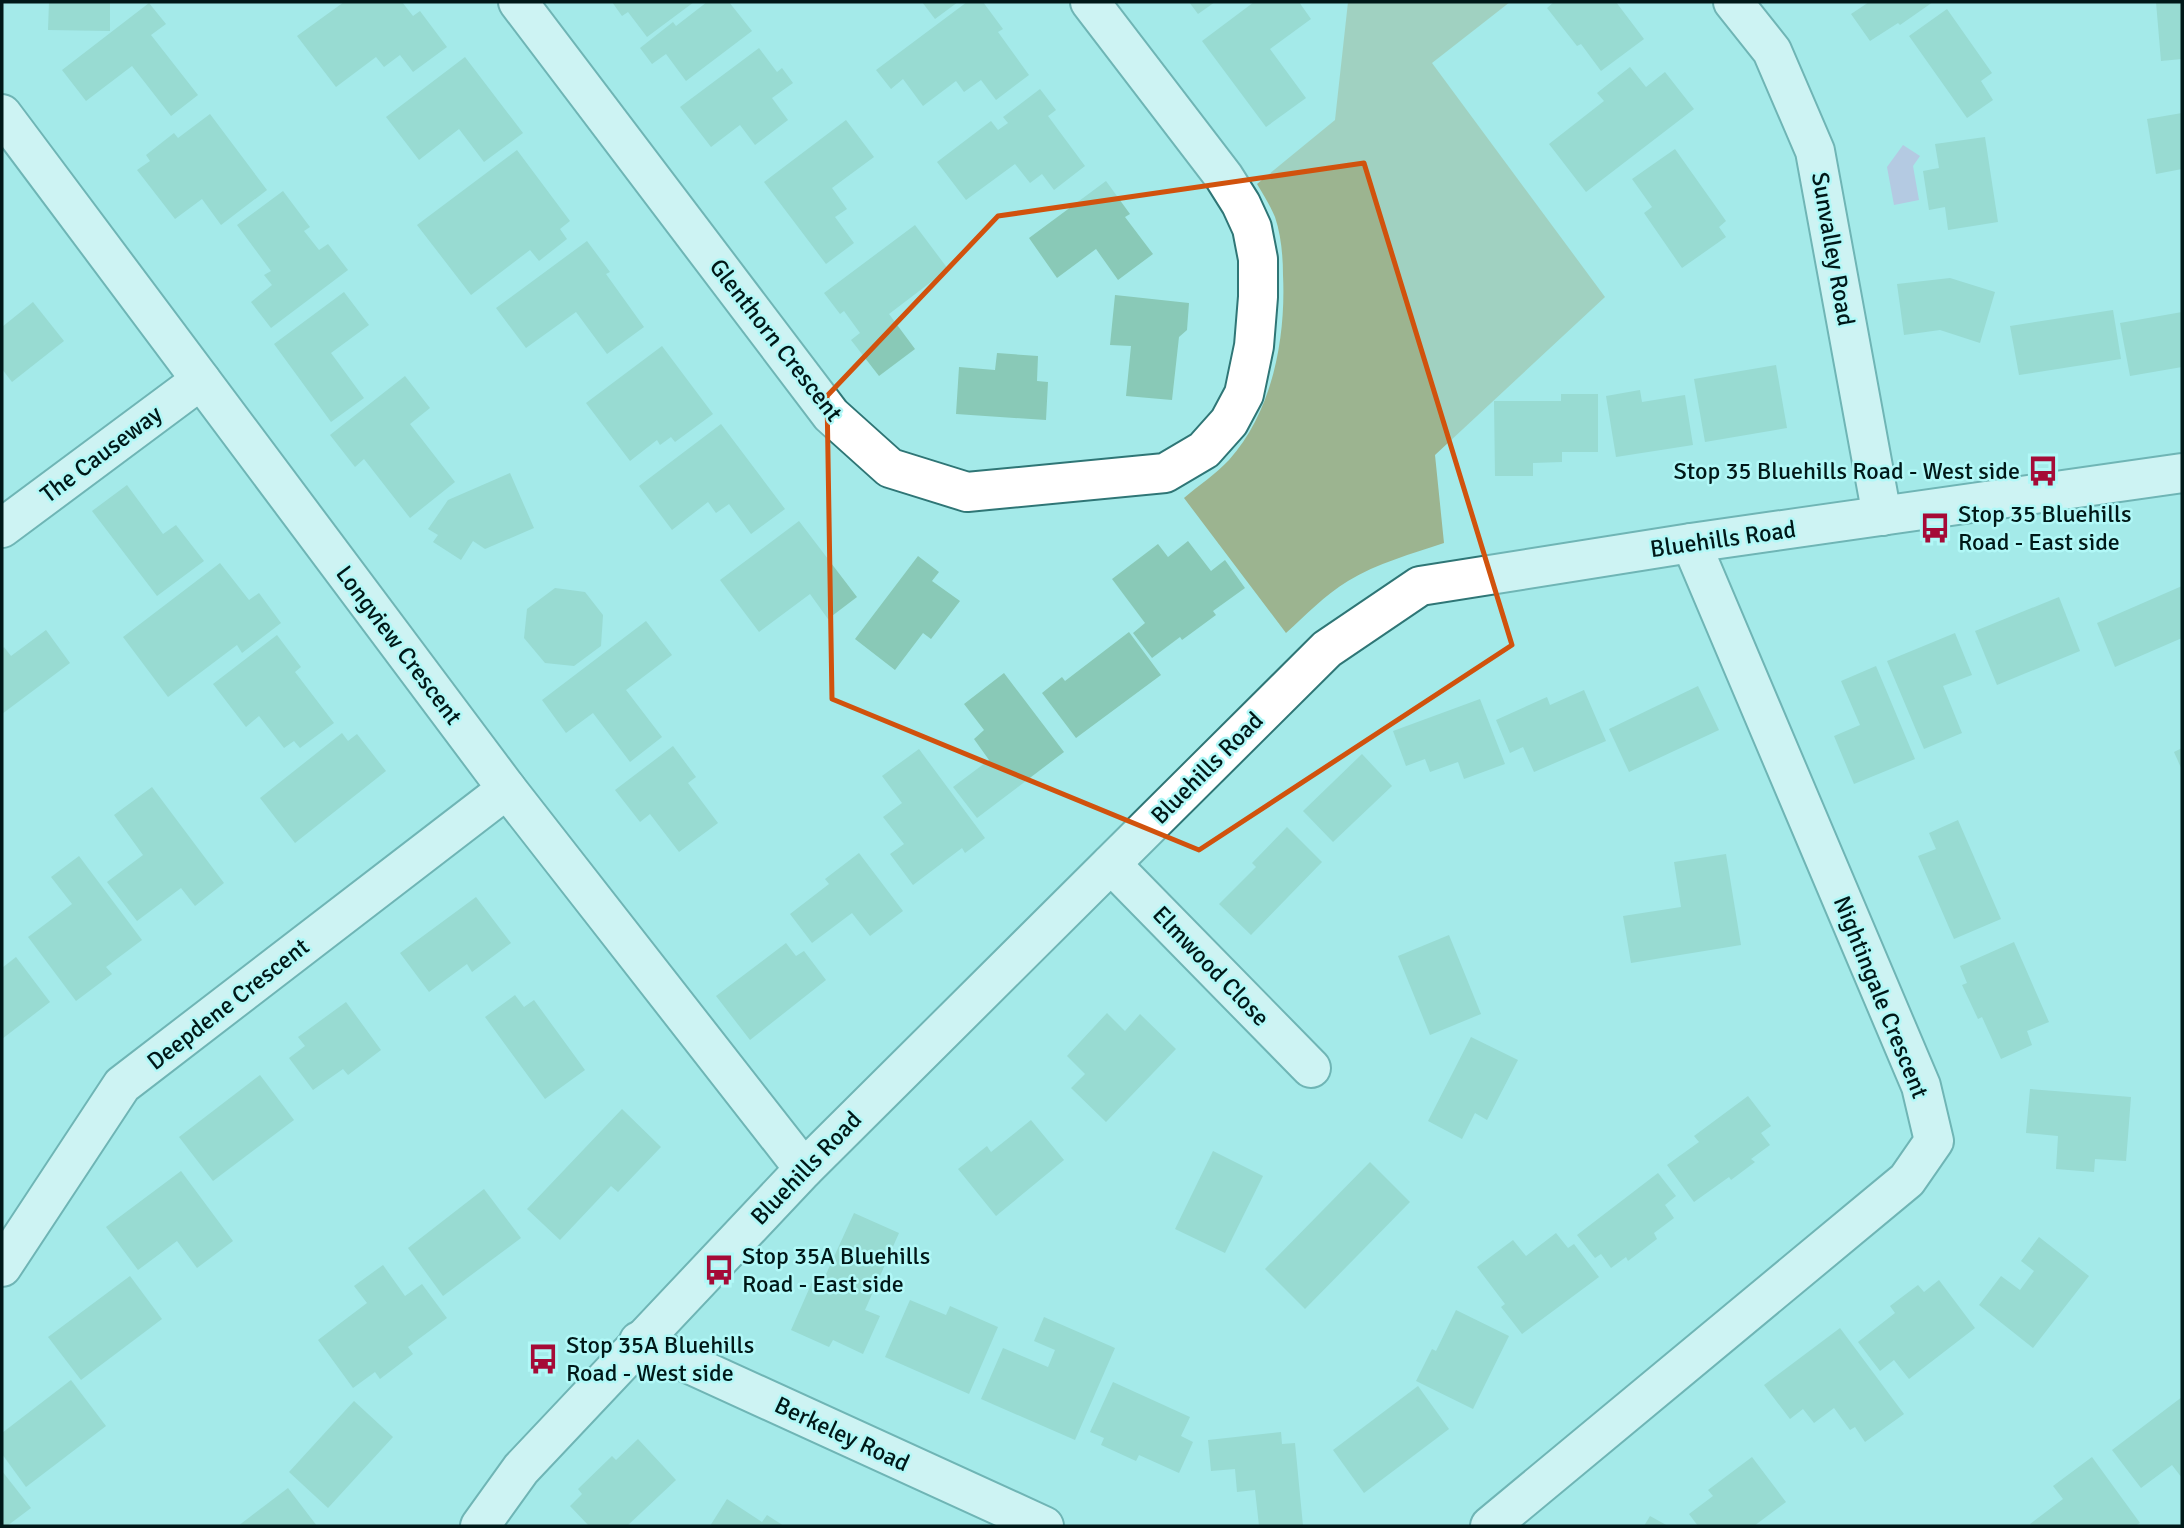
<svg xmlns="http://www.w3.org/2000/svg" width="2184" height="1528" viewBox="0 0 2184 1528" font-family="Signika,sans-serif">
  <rect width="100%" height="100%" fill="#a4eae9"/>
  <path fill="#9cb490" d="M1348,2H1510L1432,63L1605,297L1435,455L1444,543C1412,554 1377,563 1348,581C1325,595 1306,615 1286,633L1184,498C1199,485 1216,474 1229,460C1273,411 1286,337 1283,275C1283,256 1281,235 1275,217C1270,205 1263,194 1257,184L1335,120Z"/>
  <polygon fill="#c8a4d9" points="1903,145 1920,156 1913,166 1919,200 1894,205 1887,167"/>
  <g fill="#89c9b7">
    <polygon points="49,2 110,2 110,31 48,30"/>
    <polygon points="344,2 402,2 413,16 420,11 447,47 413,72 400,55 384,67 376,57 336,87 297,36"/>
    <polygon points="612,2 694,2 647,37 628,12 622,16"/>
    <polygon points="707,2 729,2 752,31 686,81 666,54 652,64 640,48 673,22 676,26"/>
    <polygon points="922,2 958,2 935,19"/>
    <polygon points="967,2 983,2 1003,29 998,32 1029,75 996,100 981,80 964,92 956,81 923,106 903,79 891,89 876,70"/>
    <polygon points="1189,2 1215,2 1198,14"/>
    <polygon points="1254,2 1299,2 1311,19 1270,49 1306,98 1266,127 1202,41"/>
    <polygon points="1554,2 1616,2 1644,39 1601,71 1581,44 1577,46 1547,8"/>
    <polygon points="1869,2 1933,2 1900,25 1898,23 1870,41 1851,14"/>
    <polygon points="2156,2 2182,2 2182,59 2161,61"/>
    <polygon points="149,3 166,24 151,35 198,95 171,116 132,66 86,101 62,70"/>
    <polygon points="1947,9 1992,73 1981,81 1993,100 1967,118 1909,36"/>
    <polygon points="759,48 777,72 782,68 793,83 772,98 788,120 755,145 740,125 711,147 680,107"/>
    <polygon points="465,57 523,133 484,162 459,129 419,160 386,117"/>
    <polygon points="1630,67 1646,87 1665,72 1694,109 1586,192 1549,144 1604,101 1597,93"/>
    <polygon points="1040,89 1056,110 1048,116 1085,166 1054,190 1042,174 1030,183 1015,164 966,200 937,162 991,121 998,130 1008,123 1003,117"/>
    <polygon points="2182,113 2182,169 2156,174 2147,119"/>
    <polygon points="210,114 267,190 221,225 202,199 175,219 137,170 150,161 146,155 174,133 178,138"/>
    <polygon points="846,120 874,157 832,188 847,209 835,217 854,243 826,264 764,182"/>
    <polygon points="1985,137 1998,222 1948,230 1945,207 1929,210 1923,171 1939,168 1935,144"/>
    <polygon points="1675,149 1726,221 1719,227 1726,237 1682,268 1644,213 1652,207 1632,179"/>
    <polygon points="517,150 570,221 560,229 567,239 539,261 530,250 471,295 417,225"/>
    <polygon points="1106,181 1130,214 1125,217 1153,254 1118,280 1096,249 1057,278 1029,238"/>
    <polygon points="283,191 310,227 304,231 319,250 328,244 348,270 271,328 251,302 272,285 264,275 271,271 237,225"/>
    <polygon points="915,225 948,269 889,314 915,349 879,376 851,340 860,333 844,311 840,314 824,293"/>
    <polygon points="587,241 610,272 606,274 644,327 607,354 576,312 526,348 496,308"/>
    <polygon points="1950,278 1995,292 1980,343 1940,330 1904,335 1897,284"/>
    <polygon points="344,292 369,325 331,353 364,398 331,422 274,344"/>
    <polygon points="1115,295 1189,303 1187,330 1179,337 1172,400 1126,396 1131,346 1110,345"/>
    <polygon points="33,302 64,341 12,382 2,369 2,327"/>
    <polygon points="2113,310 2121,359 2019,375 2010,326"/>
    <polygon points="2182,312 2182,367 2130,376 2120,323"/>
    <polygon points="662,346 713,414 675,442 671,437 660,445 657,440 630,461 586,403"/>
    <polygon points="997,353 1038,356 1037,381 1048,382 1046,420 956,414 959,367 995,370"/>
    <polygon points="1776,365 1787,428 1705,442 1694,379"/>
    <polygon points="405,376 430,408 410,424 455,482 410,518 364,459 355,467 330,435"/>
    <polygon points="1640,390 1642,402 1685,395 1693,445 1616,457 1606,396"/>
    <polygon points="1561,394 1598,394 1598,452 1562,452 1562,462 1533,463 1533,476 1495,476 1494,401 1561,401"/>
    <polygon points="721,424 785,509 751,534 729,504 716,513 708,502 672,530 639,486"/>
    <polygon points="510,473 534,528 485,549 473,541 461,560 433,542 438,535 428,529 448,500"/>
    <polygon points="127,485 163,534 176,525 204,561 157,596 92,511"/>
    <polygon points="799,521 857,597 828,619 810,594 759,632 720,580"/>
    <polygon points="1188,541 1211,571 1225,560 1245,588 1213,611 1216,615 1182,640 1180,637 1152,658 1133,633 1145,623 1112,579 1158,544 1168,557"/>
    <polygon points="918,556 939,572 932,581 960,601 931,639 923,633 895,670 855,639"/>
    <polygon points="220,563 249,600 259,593 281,623 242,653 237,645 168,697 123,637"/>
    <polygon points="2182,586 2182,638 2115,667 2097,623"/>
    <polygon points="555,588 585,592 603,615 601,646 574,666 545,663 524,638 527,609"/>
    <polygon points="2059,597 2080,651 1997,685 1975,631"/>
    <polygon points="646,621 672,655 626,690 662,737 630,762 593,713 566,733 542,700"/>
    <polygon points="46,630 70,663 2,714 2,649 4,647 11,656"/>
    <polygon points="1129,632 1161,675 1076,738 1042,693 1062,677 1065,681"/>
    <polygon points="1955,633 1972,675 1943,686 1962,733 1924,749 1887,661"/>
    <polygon points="277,635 301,667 295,672 334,723 300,748 294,741 284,748 259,716 246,727 213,684"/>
    <polygon points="1876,666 1915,759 1854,784 1834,736 1860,725 1841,681"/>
    <polygon points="1004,673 1064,752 977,818 953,787 989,760 974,739 984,730 964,704"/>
    <polygon points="1698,686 1719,730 1629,772 1609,729"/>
    <polygon points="1584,690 1606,741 1534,772 1523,747 1510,753 1496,720 1547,697 1550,705"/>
    <polygon points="1480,699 1505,764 1464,779 1458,762 1430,772 1425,759 1406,766 1393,731"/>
    <polygon points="342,733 348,741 357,734 386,771 295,843 260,798"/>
    <polygon points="673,746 696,777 688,783 718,823 679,852 650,814 640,822 615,790"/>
    <polygon points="2182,748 2182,770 2174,752"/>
    <polygon points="919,749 985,838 965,853 962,848 913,885 890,854 904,844 883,817 902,803 882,776"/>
    <polygon points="1362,754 1392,786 1333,842 1303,811"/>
    <polygon points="152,787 224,883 195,906 181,888 137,921 107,882 143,855 114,815"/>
    <polygon points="1958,820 2001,919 1954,939 1918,856 1936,849 1929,833"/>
    <polygon points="1287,827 1322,862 1251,935 1219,904 1256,867 1252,863"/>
    <polygon points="859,853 903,911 870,936 852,913 812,943 790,914 829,884 825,879"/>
    <polygon points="1726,854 1741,945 1631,963 1623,916 1681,907 1674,862"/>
    <polygon points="79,856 142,940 106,967 112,974 76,1001 28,937 72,904 51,877"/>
    <polygon points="476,897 511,943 472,972 467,964 429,992 400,953"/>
    <polygon points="1449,935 1481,1014 1430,1035 1398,956"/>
    <polygon points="2014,942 2049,1022 2027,1031 2032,1045 2001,1059 1982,1017 1978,1019 1962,985 1967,983 1960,966"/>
    <polygon points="786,943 796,956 804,951 826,980 750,1040 716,996"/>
    <polygon points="16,957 50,1002 2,1039 2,968"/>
    <polygon points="515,995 524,1007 534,1000 585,1070 545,1099 485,1017"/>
    <polygon points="346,1002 381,1050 348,1075 343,1069 313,1090 289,1058 305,1046 298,1037"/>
    <polygon points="1107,1013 1125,1031 1140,1014 1176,1049 1106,1122 1071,1088 1085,1074 1067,1056"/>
    <polygon points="1471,1037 1518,1060 1487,1120 1475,1113 1462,1139 1428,1121"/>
    <polygon points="260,1075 294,1120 213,1181 179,1137"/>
    <polygon points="2030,1089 2131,1097 2126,1161 2095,1159 2094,1172 2056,1169 2058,1136 2026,1133"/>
    <polygon points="1748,1096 1771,1126 1761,1133 1770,1145 1751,1159 1755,1162 1731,1180 1729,1177 1694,1202 1667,1165 1699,1142 1694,1136"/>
    <polygon points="622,1109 661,1147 618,1192 611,1186 560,1240 527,1209"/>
    <polygon points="1031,1120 1064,1160 996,1216 958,1169 987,1146 991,1152"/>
    <polygon points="1213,1151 1263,1176 1225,1253 1175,1229"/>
    <polygon points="1370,1162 1410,1202 1305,1309 1265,1269"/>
    <polygon points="181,1171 233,1241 197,1268 177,1241 138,1270 106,1227"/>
    <polygon points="1658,1173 1676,1196 1665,1205 1674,1218 1654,1233 1657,1239 1628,1261 1626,1257 1611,1268 1601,1254 1595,1258 1577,1235"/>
    <polygon points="484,1189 521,1238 443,1296 408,1248"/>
    <polygon points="854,1213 899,1233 865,1310 880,1316 863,1354 833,1340 829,1347 791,1330 813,1280 822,1283"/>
    <polygon points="1556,1233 1568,1248 1574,1244 1599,1277 1522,1334 1501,1307 1505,1304 1477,1267 1513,1240 1526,1256"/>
    <polygon points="2039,1237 2089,1276 2033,1348 1979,1305 2001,1276 2020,1290 2034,1271 2021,1261"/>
    <polygon points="383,1265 405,1296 422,1284 447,1318 408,1347 413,1354 380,1379 375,1372 353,1388 318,1340 367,1303 354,1286"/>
    <polygon points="130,1276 162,1319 81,1380 48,1337"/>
    <polygon points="1939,1280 1975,1328 1909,1379 1894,1360 1880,1371 1858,1342 1895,1313 1890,1306 1918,1285 1924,1292"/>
    <polygon points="910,1300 946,1315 950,1306 998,1327 969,1394 885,1357"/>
    <polygon points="1456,1310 1509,1336 1473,1409 1416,1381 1432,1349 1436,1351"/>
    <polygon points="1044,1317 1115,1348 1075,1440 981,1399 1003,1348 1048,1367 1055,1350 1034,1341"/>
    <polygon points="1840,1328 1904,1414 1865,1442 1855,1427 1850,1430 1834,1408 1814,1423 1803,1409 1790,1419 1764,1385"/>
    <polygon points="71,1380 106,1426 26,1487 2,1454 2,1433"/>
    <polygon points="1113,1382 1190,1417 1181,1436 1193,1442 1179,1473 1139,1455 1136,1461 1101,1445 1104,1438 1090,1432"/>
    <polygon points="1418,1386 1449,1429 1364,1493 1333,1450"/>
    <polygon points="2182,1397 2182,1478 2172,1465 2141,1488 2112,1450"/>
    <polygon points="354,1401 393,1437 328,1508 289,1472"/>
    <polygon points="1281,1432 1282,1444 1295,1443 1303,1526 1259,1526 1255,1490 1237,1492 1235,1469 1211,1471 1208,1440"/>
    <polygon points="638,1439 676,1480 627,1526 589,1526 570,1506 582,1494 578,1489 612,1456 616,1460"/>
    <polygon points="1752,1457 1786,1502 1754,1526 1698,1526 1689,1514 1713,1496 1708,1490"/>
    <polygon points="2092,1457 2140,1523 2135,1526 2031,1526 2030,1524 2063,1499 2053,1486"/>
    <polygon points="2,1471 31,1508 7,1526 2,1526"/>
    <polygon points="288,1488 317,1526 238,1526"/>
    <polygon points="727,1499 762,1522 767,1515 784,1526 710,1526"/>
    <polygon points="1650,1516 1668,1526 1644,1526"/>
  </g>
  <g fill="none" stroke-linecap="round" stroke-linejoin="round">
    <g stroke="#2f7676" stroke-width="42">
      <g id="minor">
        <polyline points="518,2 831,415 890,468 967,492 1165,473 1204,450 1229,422 1244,394 1254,346 1258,297 1258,259 1252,228 1241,204 1224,177 1090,2"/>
        <polyline points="1733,2 1772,51 1815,151 1882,516"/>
        <polyline points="2,114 507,789 804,1169"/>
        <polyline points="2,528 201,380"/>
        <polyline points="1111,864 1311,1068"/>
        <polyline points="2,1267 122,1085 507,789"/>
        <polyline points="639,1341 1044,1526"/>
        <polyline points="480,1526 521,1469 804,1169 1327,649 1420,586 1691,543 2182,473"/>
        <polyline points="1490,1526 1907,1180 1934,1141 1921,1086 1691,543"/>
      </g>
    </g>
    <use href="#minor" stroke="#fff" stroke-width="38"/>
  </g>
  <path d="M0 0H2184V1528H0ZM1364,163L1512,645L1199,850L832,699L827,396L998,216Z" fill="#a4eae9" fill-opacity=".55" fill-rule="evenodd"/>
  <path fill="none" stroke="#d1520d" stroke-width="5" stroke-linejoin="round" d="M1364,163L1512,645L1199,850L832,699L827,396L998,216Z"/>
  <defs>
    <g id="bus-bare" transform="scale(2.415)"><path d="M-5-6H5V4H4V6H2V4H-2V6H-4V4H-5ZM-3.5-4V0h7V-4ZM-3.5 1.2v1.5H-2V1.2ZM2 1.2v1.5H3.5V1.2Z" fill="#a50b37" stroke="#b1f8f7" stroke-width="2.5" paint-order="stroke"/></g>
  </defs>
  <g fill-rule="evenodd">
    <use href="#bus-bare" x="2043" y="471"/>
    <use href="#bus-bare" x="1935" y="528"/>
    <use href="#bus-bare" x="719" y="1270"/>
    <use href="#bus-bare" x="543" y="1359"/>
  </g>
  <g text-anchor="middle" stroke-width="5" stroke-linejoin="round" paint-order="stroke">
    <g font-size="24" fill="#001818" stroke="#b1f8f7">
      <text transform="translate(1833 249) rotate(80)" y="8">Sunvalley Road</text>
      <text transform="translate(776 340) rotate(52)" y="8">Glenthorn Crescent</text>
      <text transform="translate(101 454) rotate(-37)" y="8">The Causeway</text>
      <text transform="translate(1723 539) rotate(-8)" y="8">Bluehills Road</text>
      <text transform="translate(399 645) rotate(53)" y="8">Longview Crescent</text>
      <text transform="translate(1207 768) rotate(-45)" y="8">Bluehills Road</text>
      <text transform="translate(1211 966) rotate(46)" y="8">Elmwood Close</text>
      <text transform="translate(1881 997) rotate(68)" y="8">Nightingale Crescent</text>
      <text transform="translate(228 1004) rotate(-38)" y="8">Deepdene Crescent</text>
      <text transform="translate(806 1168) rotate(-46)" y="8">Bluehills Road</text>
      <text transform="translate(842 1434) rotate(25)" y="8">Berkeley Road</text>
    </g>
    <g font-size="24" fill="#001818" stroke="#b1f8f7" text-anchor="start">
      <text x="2020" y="479" text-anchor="end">Stop 35 Bluehills Road - West side</text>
      <text x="1958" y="522">Stop 35 Bluehills<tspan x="1958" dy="28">Road - East side</tspan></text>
      <text x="742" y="1264">Stop 35A Bluehills<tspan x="742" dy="28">Road - East side</tspan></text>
      <text x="566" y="1353">Stop 35A Bluehills<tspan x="566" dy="28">Road - West side</tspan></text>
    </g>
  </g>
  <rect width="2184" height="1528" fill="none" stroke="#001818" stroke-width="7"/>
</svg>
